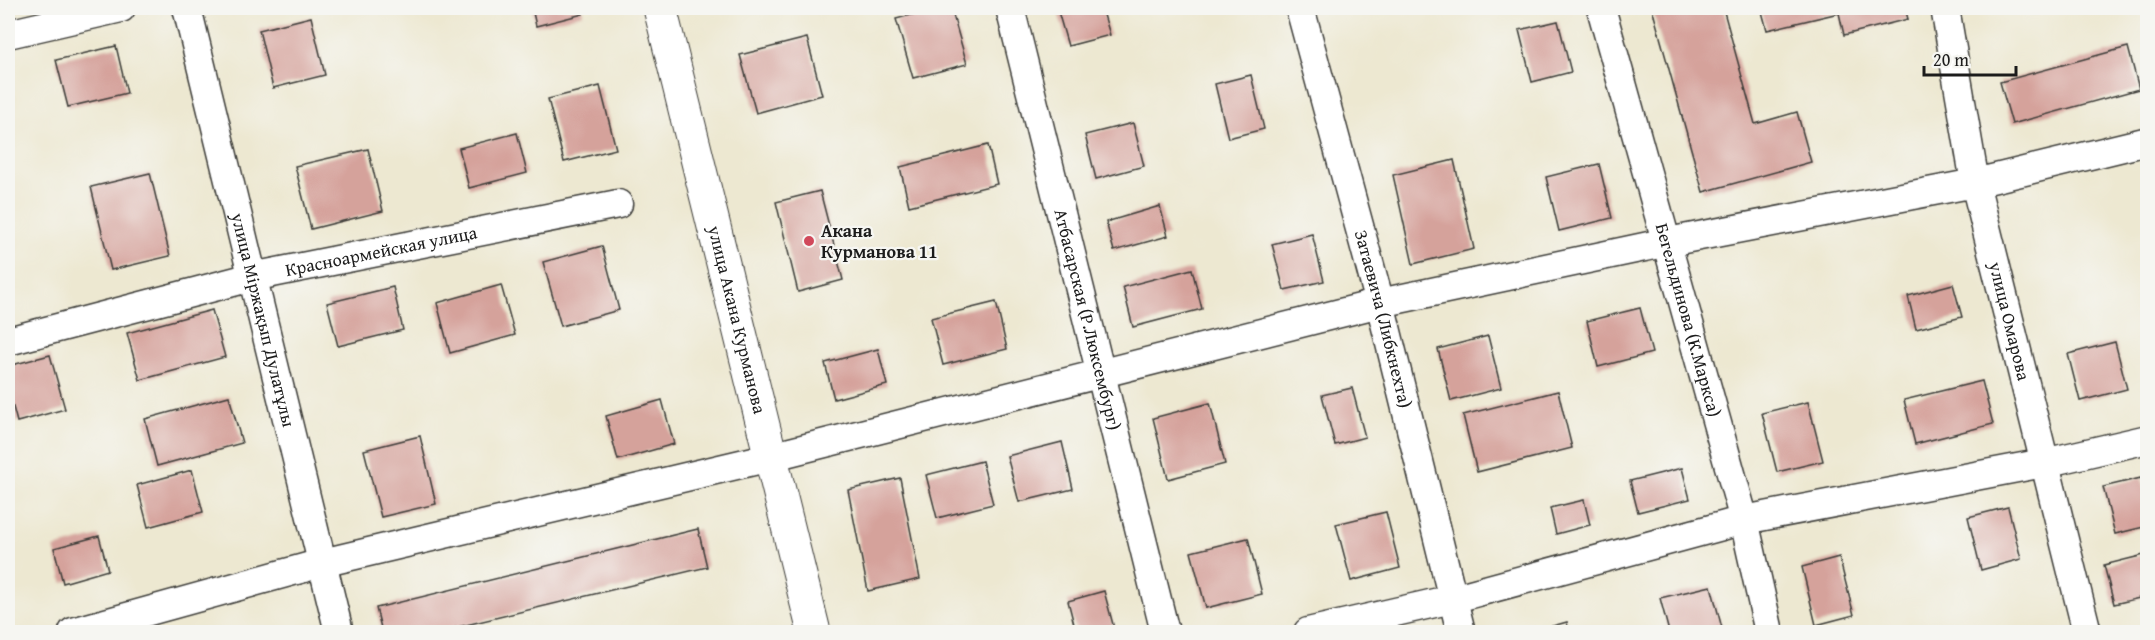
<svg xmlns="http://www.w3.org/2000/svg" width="2155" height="640" viewBox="0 0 2155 640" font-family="'Gentium Book Plus',serif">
  <rect width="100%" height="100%" fill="#f6f6f2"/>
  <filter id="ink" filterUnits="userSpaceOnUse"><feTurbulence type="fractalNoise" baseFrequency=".0167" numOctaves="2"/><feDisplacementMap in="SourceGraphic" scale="12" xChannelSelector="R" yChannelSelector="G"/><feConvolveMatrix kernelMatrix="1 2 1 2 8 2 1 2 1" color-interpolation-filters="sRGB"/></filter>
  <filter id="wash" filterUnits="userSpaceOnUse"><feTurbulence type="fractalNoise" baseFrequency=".008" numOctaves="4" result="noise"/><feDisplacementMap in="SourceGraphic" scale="24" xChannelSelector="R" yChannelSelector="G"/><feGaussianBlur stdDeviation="1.35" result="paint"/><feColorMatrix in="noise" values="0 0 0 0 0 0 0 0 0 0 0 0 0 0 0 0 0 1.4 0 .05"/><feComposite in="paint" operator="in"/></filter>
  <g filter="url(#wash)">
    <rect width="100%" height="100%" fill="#ede8d1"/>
    <g id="blocks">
      <g fill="#d5a29b">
        <polygon points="532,8 582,8 583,14 536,26"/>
        <polygon points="937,8 951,8 967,64 913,78 896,19"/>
        <polygon points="1057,8 1102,8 1110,35 1068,46"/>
        <polygon points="1652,8 1723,8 1755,124 1797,112 1811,162 1703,192"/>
        <polygon points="1761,8 1905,8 1908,19 1844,35 1839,13 1767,30"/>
        <polygon points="311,17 325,75 273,88 259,30"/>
        <polygon points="1558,21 1571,72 1532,82 1519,30"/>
        <polygon points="807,38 822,95 756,113 740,55"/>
        <polygon points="116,46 127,93 68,107 56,60"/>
        <polygon points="2128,47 2139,89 2012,124 2000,82"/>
        <polygon points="1251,75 1264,129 1228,138 1215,84"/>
        <polygon points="600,86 616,149 564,162 548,99"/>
        <polygon points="1133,123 1144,166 1096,179 1085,135"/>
        <polygon points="517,133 527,173 469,188 459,148"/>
        <polygon points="988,145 997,184 909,206 900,167"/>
        <polygon points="368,149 383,211 311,229 295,166"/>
        <polygon points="1454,160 1474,249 1413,264 1393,175"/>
        <polygon points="1599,164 1612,218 1559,231 1546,177"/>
        <polygon points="150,173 170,256 111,270 91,187"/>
        <polygon points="820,191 843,280 798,292 776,202"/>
        <polygon points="1160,206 1168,236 1114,251 1106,222"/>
        <polygon points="1312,234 1324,281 1284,290 1272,244"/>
        <polygon points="602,246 619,310 561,326 543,262"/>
        <polygon points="1192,269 1202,309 1133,327 1123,287"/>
        <polygon points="1953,284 1962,317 1916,329 1908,296"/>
        <polygon points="501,285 515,335 450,353 437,303"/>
        <polygon points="393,287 403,330 338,346 327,303"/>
        <polygon points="996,302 1007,349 943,365 931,318"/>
        <polygon points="1640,308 1652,353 1598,367 1587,321"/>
        <polygon points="212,310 225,357 140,380 127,333"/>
        <polygon points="1488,336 1501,388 1451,401 1438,349"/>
        <polygon points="2115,342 2127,389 2080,401 2068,354"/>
        <polygon points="878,349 887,385 834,399 825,363"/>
        <polygon points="50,355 65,409 17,422 8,388 8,366"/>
        <polygon points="1982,381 1993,424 1915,444 1904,400"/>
        <polygon points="1352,388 1365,437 1335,445 1322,395"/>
        <polygon points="1558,391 1572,448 1477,472 1463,415"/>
        <polygon points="229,396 242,443 157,466 145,419"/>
        <polygon points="662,400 674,444 618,460 606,416"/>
        <polygon points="1808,402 1823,461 1777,472 1762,413"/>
        <polygon points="1210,403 1225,464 1168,479 1153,418"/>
        <polygon points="420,436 436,504 381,517 364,450"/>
        <polygon points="1062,442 1073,489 1019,502 1007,456"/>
        <polygon points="982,461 993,504 937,518 926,475"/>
        <polygon points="1682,468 1690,499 1638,512 1630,481"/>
        <polygon points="192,470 203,512 148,527 137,485"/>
        <polygon points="900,478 920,579 868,591 848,490"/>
        <polygon points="2141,478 2148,504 2148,526 2115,534 2103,487"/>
        <polygon points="1584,500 1590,525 1556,534 1550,508"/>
        <polygon points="2008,507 2021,559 1981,570 1968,517"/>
        <polygon points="1386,512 1400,568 1351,581 1336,524"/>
        <polygon points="698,529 707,567 437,632 382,632 376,608"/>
        <polygon points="99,536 108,570 63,583 54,548"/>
        <polygon points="1248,538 1262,594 1206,608 1191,552"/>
        <polygon points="2148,554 2148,596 2114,604 2104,565"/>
        <polygon points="1839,557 1854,615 1816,625 1802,567"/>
        <polygon points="1711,586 1723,632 1669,632 1660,598"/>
        <polygon points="1104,591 1115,632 1076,632 1068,601"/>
        <polygon points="1567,622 1569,632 1531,632"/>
        <polygon points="959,625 960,632 930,632 929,631"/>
      </g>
    </g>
  </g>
  <g filter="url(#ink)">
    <use href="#blocks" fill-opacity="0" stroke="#3b3b37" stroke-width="1.5"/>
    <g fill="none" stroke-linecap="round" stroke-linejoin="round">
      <g stroke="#3b3b37" stroke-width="31">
        <g id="minor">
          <path id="s1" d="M187,8L339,632"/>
          <path id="s2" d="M1010,8L1165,632"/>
          <path id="s3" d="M1300,8L1380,303L1461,632"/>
          <path id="s4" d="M1601,8L1744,520L1769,632"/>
          <path id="s5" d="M1945,8L1975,183L2087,632"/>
          <polyline points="8,34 121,8"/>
          <path id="s6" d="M8,341L252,277L618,204"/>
          <polyline points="73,632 322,563 770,457 1380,303 1668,242 1975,183 2148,141"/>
          <polyline points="1308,632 1452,599 1744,520 2044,463 2148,439"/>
        </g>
      </g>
      <g stroke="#3b3b37" stroke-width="35">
        <g id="secondary">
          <path id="s7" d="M660,8L814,632"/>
        </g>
      </g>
      <use href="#minor" stroke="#fff" stroke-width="28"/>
      <use href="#secondary" stroke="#fff" stroke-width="33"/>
    </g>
  </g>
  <circle fill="#d1495b" stroke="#f6f6f2" stroke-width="2" cx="809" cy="241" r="6"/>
  <g text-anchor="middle" stroke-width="4.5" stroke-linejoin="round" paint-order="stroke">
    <g font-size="18" font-weight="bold" fill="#1c1c1c" stroke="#f6f6f2" text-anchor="start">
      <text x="821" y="237">Акана<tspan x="821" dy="21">Курманова 11</tspan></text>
    </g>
    <g font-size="18" fill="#1c1c1c" stroke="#f6f6f2">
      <text dy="6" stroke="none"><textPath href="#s6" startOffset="384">Красноармейская улица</textPath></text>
      <text dy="6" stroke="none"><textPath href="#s3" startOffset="322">Затаевича (Либкнехта)</textPath></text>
      <text dy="6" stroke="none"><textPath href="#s4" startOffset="324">Бегельдинова (К.Маркса)</textPath></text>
      <text dy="6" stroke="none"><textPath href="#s1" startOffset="321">улица Міржақып Дулатұлы</textPath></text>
      <text dy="6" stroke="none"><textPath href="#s7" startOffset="321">улица Акана Курманова</textPath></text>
      <text dy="6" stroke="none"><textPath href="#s2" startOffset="321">Атбасарская (Р.Люксембург)</textPath></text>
      <text dy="6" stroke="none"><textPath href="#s5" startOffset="320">улица Омарова</textPath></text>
    </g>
  </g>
  <rect width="2155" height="640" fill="none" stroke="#f6f6f2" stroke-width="30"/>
  <path d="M1924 66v9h92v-9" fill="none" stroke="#1c1c1c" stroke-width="3"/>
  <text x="1933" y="66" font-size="18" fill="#1c1c1c" stroke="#f6f6f2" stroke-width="4.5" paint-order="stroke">20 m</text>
</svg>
